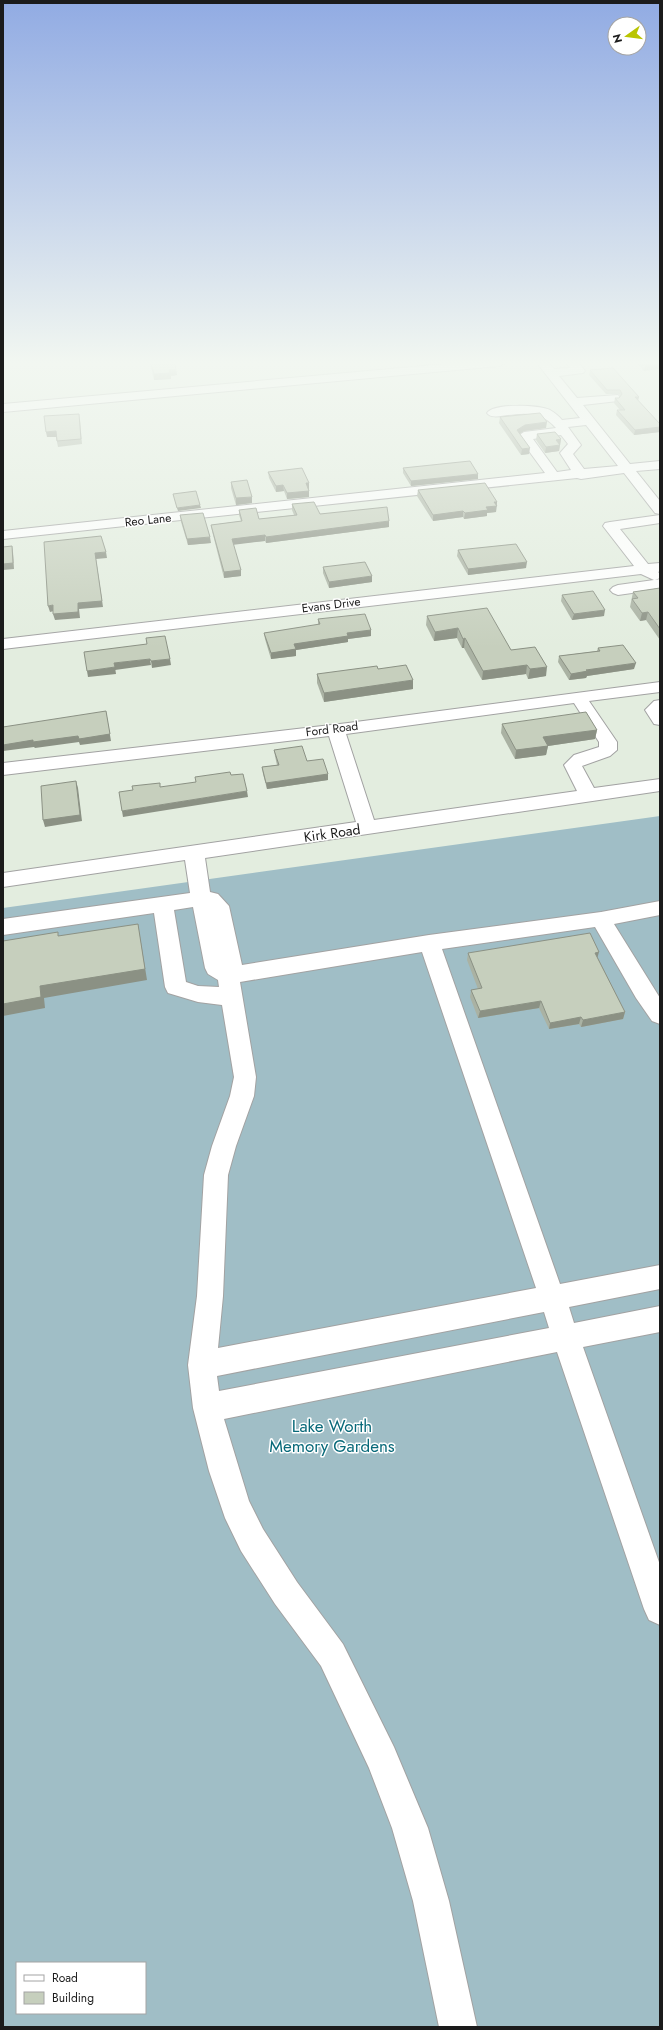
<svg xmlns="http://www.w3.org/2000/svg" width="663" height="2030" viewBox="0 0 663 2030" font-family="Jost,sans-serif">
  <rect width="100%" height="100%" fill="#e3eddf"/>
  <path fill="#a0bec6" fill-rule="evenodd" d="M660,816V2027H3V908ZM17,1963H145V2013H17Z"/>
  <g fill="none" stroke-linecap="round" stroke-linejoin="round">
    <g stroke="#a2a2a2" stroke-width="2">
      <g id="minor">
        <polygon points="457,363 505,363 499,366 3,412 3,404"/>
        <path d="M537,363H549L554,369L570,368L566,363H579L585,371L583,373L559,376L577,398L618,395L620,398L618,401L583,405L630,464L660,461V469L636,471L660,501V514L655,513L624,473L581,479L577,478L3,539V531L545,473L518,436L524,432L556,428C532,399 495,425 487,413C494,403 539,405 550,410C555,413 559,416 562,420L580,418ZM586,425L618,466L584,469L573,454L581,445L568,427ZM561,435L568,444L560,453L571,470L557,472L533,439Z"/>
        <polygon points="660,515 660,523 620,529 648,564 660,563 660,571 658,572 660,574 660,578 655,580 660,579 660,589 618,595 613,593 610,590 613,587 618,585 654,580 641,574 3,649 3,639 634,566 603,526 605,523 610,522"/>
        <path d="M660,682V692L589,701L617,742V750L610,756L582,766L594,788L660,779V791L205,858L210,892L218,894L229,906L242,965L429,935L601,912L660,901V915L614,924L660,998V1024L652,1021L636,998L595,927L442,949L560,1284L660,1265V1289L569,1307L574,1323L660,1306V1332L583,1347L660,1565V1625L649,1620L644,1609L557,1352L224,1419L249,1501L263,1529L297,1582L343,1644L394,1747L428,1828L449,1901L477,2027H439L413,1901L392,1828L369,1768L321,1666L275,1604L241,1551L225,1518L209,1471L193,1408L188,1365L197,1296L204,1175L212,1146L230,1096L234,1077L222,1005L198,1002L168,993L165,987L154,913L3,935V919L190,893L185,860L3,887V873L356,822L329,736L3,775V763L348,723ZM574,703L599,742V747L574,755L564,765L577,791L374,820L346,734ZM193,907L205,968L208,974L218,980L219,987L198,986L186,982L174,910ZM422,952L536,1288L218,1348L223,1296L228,1175L236,1146L254,1096L256,1077L240,982ZM544,1312L549,1328L219,1391L217,1376Z"/>
        <polygon points="660,700 660,725 654,724 645,710 654,701"/>
      </g>
    </g>
    <use href="#minor" fill="#fff" fill-rule="evenodd"/>
  </g>
  <g fill="#aab2a3">
    <polygon points="150,363 175,363 177,375 171,376 171,379 154,380"/>
    <polygon points="637,363 660,363 644,371"/>
    <polygon points="590,370 638,401 660,424 660,432 634,435 616,415 617,410 620,410 614,403 615,398 619,398 620,397 619,394 606,394 589,375"/>
    <polygon points="500,417 546,428 524,431 520,433 529,454 521,455 499,423"/>
    <polygon points="80,420 82,444 58,447 56,437 47,437"/>
    <polygon points="537,434 561,439 559,451 545,453 536,440"/>
    <polygon points="403,468 478,479 411,486 403,473"/>
    <polygon points="268,472 309,489 308,489 309,497 287,499 284,491 276,492 269,478"/>
    <polygon points="231,482 252,503 236,505 231,488"/>
    <polygon points="418,490 497,502 496,512 487,513 487,516 464,519 463,517 433,521 417,496"/>
    <polygon points="292,504 320,514 389,527 266,543 265,541 233,544 241,576 224,578 212,531 211,525 241,521 239,515 239,510 259,519 294,515 292,510"/>
    <polygon points="180,515 211,543 188,545 181,522"/>
    <polygon points="458,550 526,568 468,575 457,556"/>
    <polygon points="323,567 372,582 329,588 323,573"/>
    <polygon points="660,588 660,640 646,620 640,621 630,607 633,592"/>
    <polygon points="562,595 604,616 572,620 561,601"/>
    <polygon points="427,616 511,650 546,676 528,679 526,674 482,680 464,648 462,648 457,638 434,641 426,625"/>
    <polygon points="318,619 371,630 371,636 348,639 348,642 296,650 296,656 271,659 265,639 264,633 318,625"/>
    <polygon points="598,648 634,669 587,676 586,678 569,680 558,662 559,656 597,651"/>
    <polygon points="317,674 413,689 324,702 317,683"/>
    <polygon points="502,724 597,730 595,739 548,746 546,755 515,759 501,733"/>
    <polygon points="274,750 307,761 328,774 328,780 267,789 263,774 262,767 277,765 275,756"/>
    <polygon points="468,953 598,958 625,1012 623,1019 581,1027 579,1024 549,1029 539,1008 478,1018 470,997 471,990 478,989 467,960"/>
  </g>
  <g fill="#8b9184">
    <polygon points="660,364 660,369 644,371 646,366"/>
    <polygon points="169,370 176,370 177,375 171,376 171,379 154,380 154,374"/>
    <polygon points="635,397 639,397 638,401"/>
    <polygon points="547,422 546,428 524,431 517,436 517,430 525,425"/>
    <polygon points="660,427 660,432 634,435 635,430"/>
    <polygon points="56,431 57,437 47,437 46,432"/>
    <polygon points="561,439 560,445 556,440"/>
    <polygon points="560,445 559,451 545,453 546,447"/>
    <polygon points="530,448 529,454 521,455 522,449"/>
    <polygon points="478,474 478,479 411,486 411,481"/>
    <rect x="306" y="483" width="3" height="6"/>
    <polygon points="283,485 284,491 276,492 276,486"/>
    <polygon points="309,491 309,497 287,499 287,493"/>
    <polygon points="252,497 252,503 236,505 236,498"/>
    <polygon points="494,502 497,502 496,512 487,513 487,516 464,519 465,513 486,507"/>
    <polygon points="200,505 201,508 178,511 177,508"/>
    <polygon points="463,511 463,517 433,521 433,515"/>
    <polygon points="389,521 389,527 266,543 266,537"/>
    <polygon points="265,535 265,541 232,545 232,539"/>
    <polygon points="210,537 211,543 188,545 187,539"/>
    <polygon points="12,546 13,552 14,569 3,570 3,564"/>
    <polygon points="106,552 107,558 96,559 103,607 79,609 80,618 55,620 53,614 78,603 95,553"/>
    <polygon points="527,562 526,568 468,575 468,569"/>
    <polygon points="241,570 241,576 224,578 224,572"/>
    <polygon points="372,576 372,582 329,588 329,582"/>
    <polygon points="53,605 54,611 50,612 48,606"/>
    <polygon points="605,610 604,616 572,620 574,614"/>
    <polygon points="648,612 646,620 640,621 642,613"/>
    <polygon points="458,628 457,638 434,641 435,632"/>
    <polygon points="371,630 371,636 348,639 348,642 296,650 296,656 271,659 271,653 294,644 347,633"/>
    <polygon points="465,638 464,648 462,648 463,639"/>
    <polygon points="150,659 151,665 115,670 114,663"/>
    <polygon points="170,659 171,665 152,668 151,661"/>
    <polygon points="636,663 634,669 587,676 586,678 569,680 571,674 586,670"/>
    <polygon points="527,665 526,674 482,680 483,671"/>
    <polygon points="115,667 116,674 88,677 87,671"/>
    <polygon points="547,667 546,676 528,679 530,669"/>
    <polygon points="413,680 413,689 324,702 324,693"/>
    <polygon points="106,711 111,741 80,745 79,742 35,748 34,747 3,751 3,745"/>
    <polygon points="597,730 595,739 548,746 546,755 515,759 516,750 543,737"/>
    <polygon points="328,774 328,780 267,789 266,783"/>
    <polygon points="76,781 78,788 82,821 45,827 43,820"/>
    <polygon points="247,791 248,797 123,817 122,811"/>
    <polygon points="138,924 147,980 44,998 45,1008 3,1016 3,1004 40,986"/>
    <polygon points="599,952 597,959 595,953"/>
    <polygon points="541,1001 539,1008 478,1018 480,1011"/>
    <polygon points="625,1012 623,1019 581,1027 583,1020"/>
    <polygon points="581,1017 579,1024 549,1029 550,1023"/>
  </g>
  <g fill="#c6cfbd" stroke="#8b9184">
    <polygon points="151,363 175,363 176,370 169,370 170,373 154,374"/>
    <polygon points="643,363 660,363 660,364 646,366"/>
    <polygon points="613,368 639,397 635,397 660,424 660,427 635,430 617,410 625,410 615,398 619,398 622,394 620,390 607,390 590,370"/>
    <polygon points="540,413 547,422 525,425 517,430 530,448 522,449 500,417"/>
    <polygon points="79,414 81,439 57,441 56,431 46,432 44,416"/>
    <polygon points="555,432 561,439 556,440 560,445 546,447 537,434"/>
    <polygon points="470,461 478,474 411,481 403,468"/>
    <polygon points="302,468 309,483 306,483 309,491 287,493 283,485 276,486 268,472"/>
    <polygon points="247,480 252,497 236,498 231,482"/>
    <polygon points="485,483 497,502 494,502 497,506 486,507 488,510 465,513 463,511 433,515 418,490"/>
    <polygon points="196,491 200,505 177,508 173,494"/>
    <polygon points="314,502 320,514 387,507 389,521 266,537 265,535 232,539 241,570 224,572 211,525 242,521 239,510 256,508 259,519 297,515 292,504"/>
    <polygon points="203,513 210,537 187,539 180,515"/>
    <polygon points="101,536 106,552 95,553 102,601 78,603 78,612 53,614 53,605 48,606 44,542"/>
    <polygon points="516,544 527,562 468,569 458,550"/>
    <polygon points="12,546 13,563 3,564 3,547"/>
    <polygon points="365,562 372,576 329,582 323,567"/>
    <polygon points="660,588 660,629 648,612 642,613 632,599 638,598 633,592"/>
    <polygon points="593,591 605,610 574,614 562,595"/>
    <polygon points="487,608 511,650 535,647 547,667 530,669 527,665 483,671 465,638 463,639 458,628 435,632 427,616"/>
    <polygon points="365,614 371,630 347,633 348,636 294,644 296,649 271,653 264,633 320,624 318,619"/>
    <polygon points="165,636 170,659 151,661 150,659 114,663 115,667 87,671 84,652 147,644 146,638"/>
    <polygon points="623,645 636,663 586,670 588,671 571,674 559,656 600,651 598,648"/>
    <polygon points="406,665 413,680 324,693 317,674 377,666 378,669"/>
    <polygon points="106,711 110,734 79,739 78,736 33,742 33,740 3,745 3,727"/>
    <polygon points="586,712 597,730 543,737 548,746 516,750 502,724"/>
    <polygon points="302,746 307,761 323,759 328,774 266,783 262,767 279,765 274,750"/>
    <polygon points="230,772 231,775 243,774 247,791 122,811 119,792 133,790 132,786 160,783 160,787 196,782 195,777"/>
    <polygon points="76,781 80,815 43,820 41,786"/>
    <polygon points="138,924 145,969 40,986 41,997 3,1004 3,941 58,932 58,936"/>
    <polygon points="590,933 599,952 595,953 625,1012 583,1020 581,1017 550,1023 541,1001 480,1011 471,990 482,988 468,953"/>
  </g>
  <linearGradient id="sky" x2="0" y2="1"><stop stop-color="#91abe3"/><stop offset="0.56" stop-color="#f2f7f1"/><stop offset="1" stop-color="#f2f7f1" stop-opacity="0"/></linearGradient>
  <rect width="663" height="648" fill="url(#sky)"/>
  <g text-anchor="middle" stroke-width="3" stroke-linejoin="round" paint-order="stroke">
    <g font-size="12" fill="#1b1b1b" stroke="#fff">
      <text transform="translate(148 520) rotate(-6)" y="4">Reo Lane</text>
      <text transform="translate(331 605) rotate(-7)" y="4">Evans Drive</text>
      <text transform="translate(332 729) rotate(-7)" y="4">Ford Road</text>
    </g>
    <g font-size="14" fill="#1b1b1b" stroke="#fff">
      <text transform="translate(332 833) rotate(-8)" y="5">Kirk Road</text>
    </g>
    <g font-size="17" fill="#086979" stroke="#fff">
      <text x="332" y="1432">Lake Worth<tspan x="332" dy="20">Memory Gardens</tspan></text>
    </g>
  </g>
  <rect width="663" height="2030" fill="none" stroke="#1b1b1b" stroke-width="8"/>
  <rect x="16" y="1962" width="130" height="52" fill="#ffffff" stroke="#a4a4a4"/>
  <rect x="24" y="1975" width="20" height="6" fill="#ffffff" stroke="#a4a4a4"/>
  <text x="52" y="1982" font-size="12" fill="#1b1b1b">Road</text>
  <rect x="24" y="1992" width="20" height="12" fill="#c6cfbd" stroke="#a4a4a4"/>
  <text x="52" y="2002" font-size="12" fill="#1b1b1b">Building</text>
  <g transform="translate(627 36) rotate(256)"><circle r="19" fill="#ffffff" stroke="#a4a4a4"/>
  <path d="M0-3L7 15L0 10L-7 15Z" fill="#bac500"/>
  <text y="-6" font-size="11" font-weight="bold" text-anchor="middle" fill="#1b1b1b">N</text>
  </g>
</svg>
